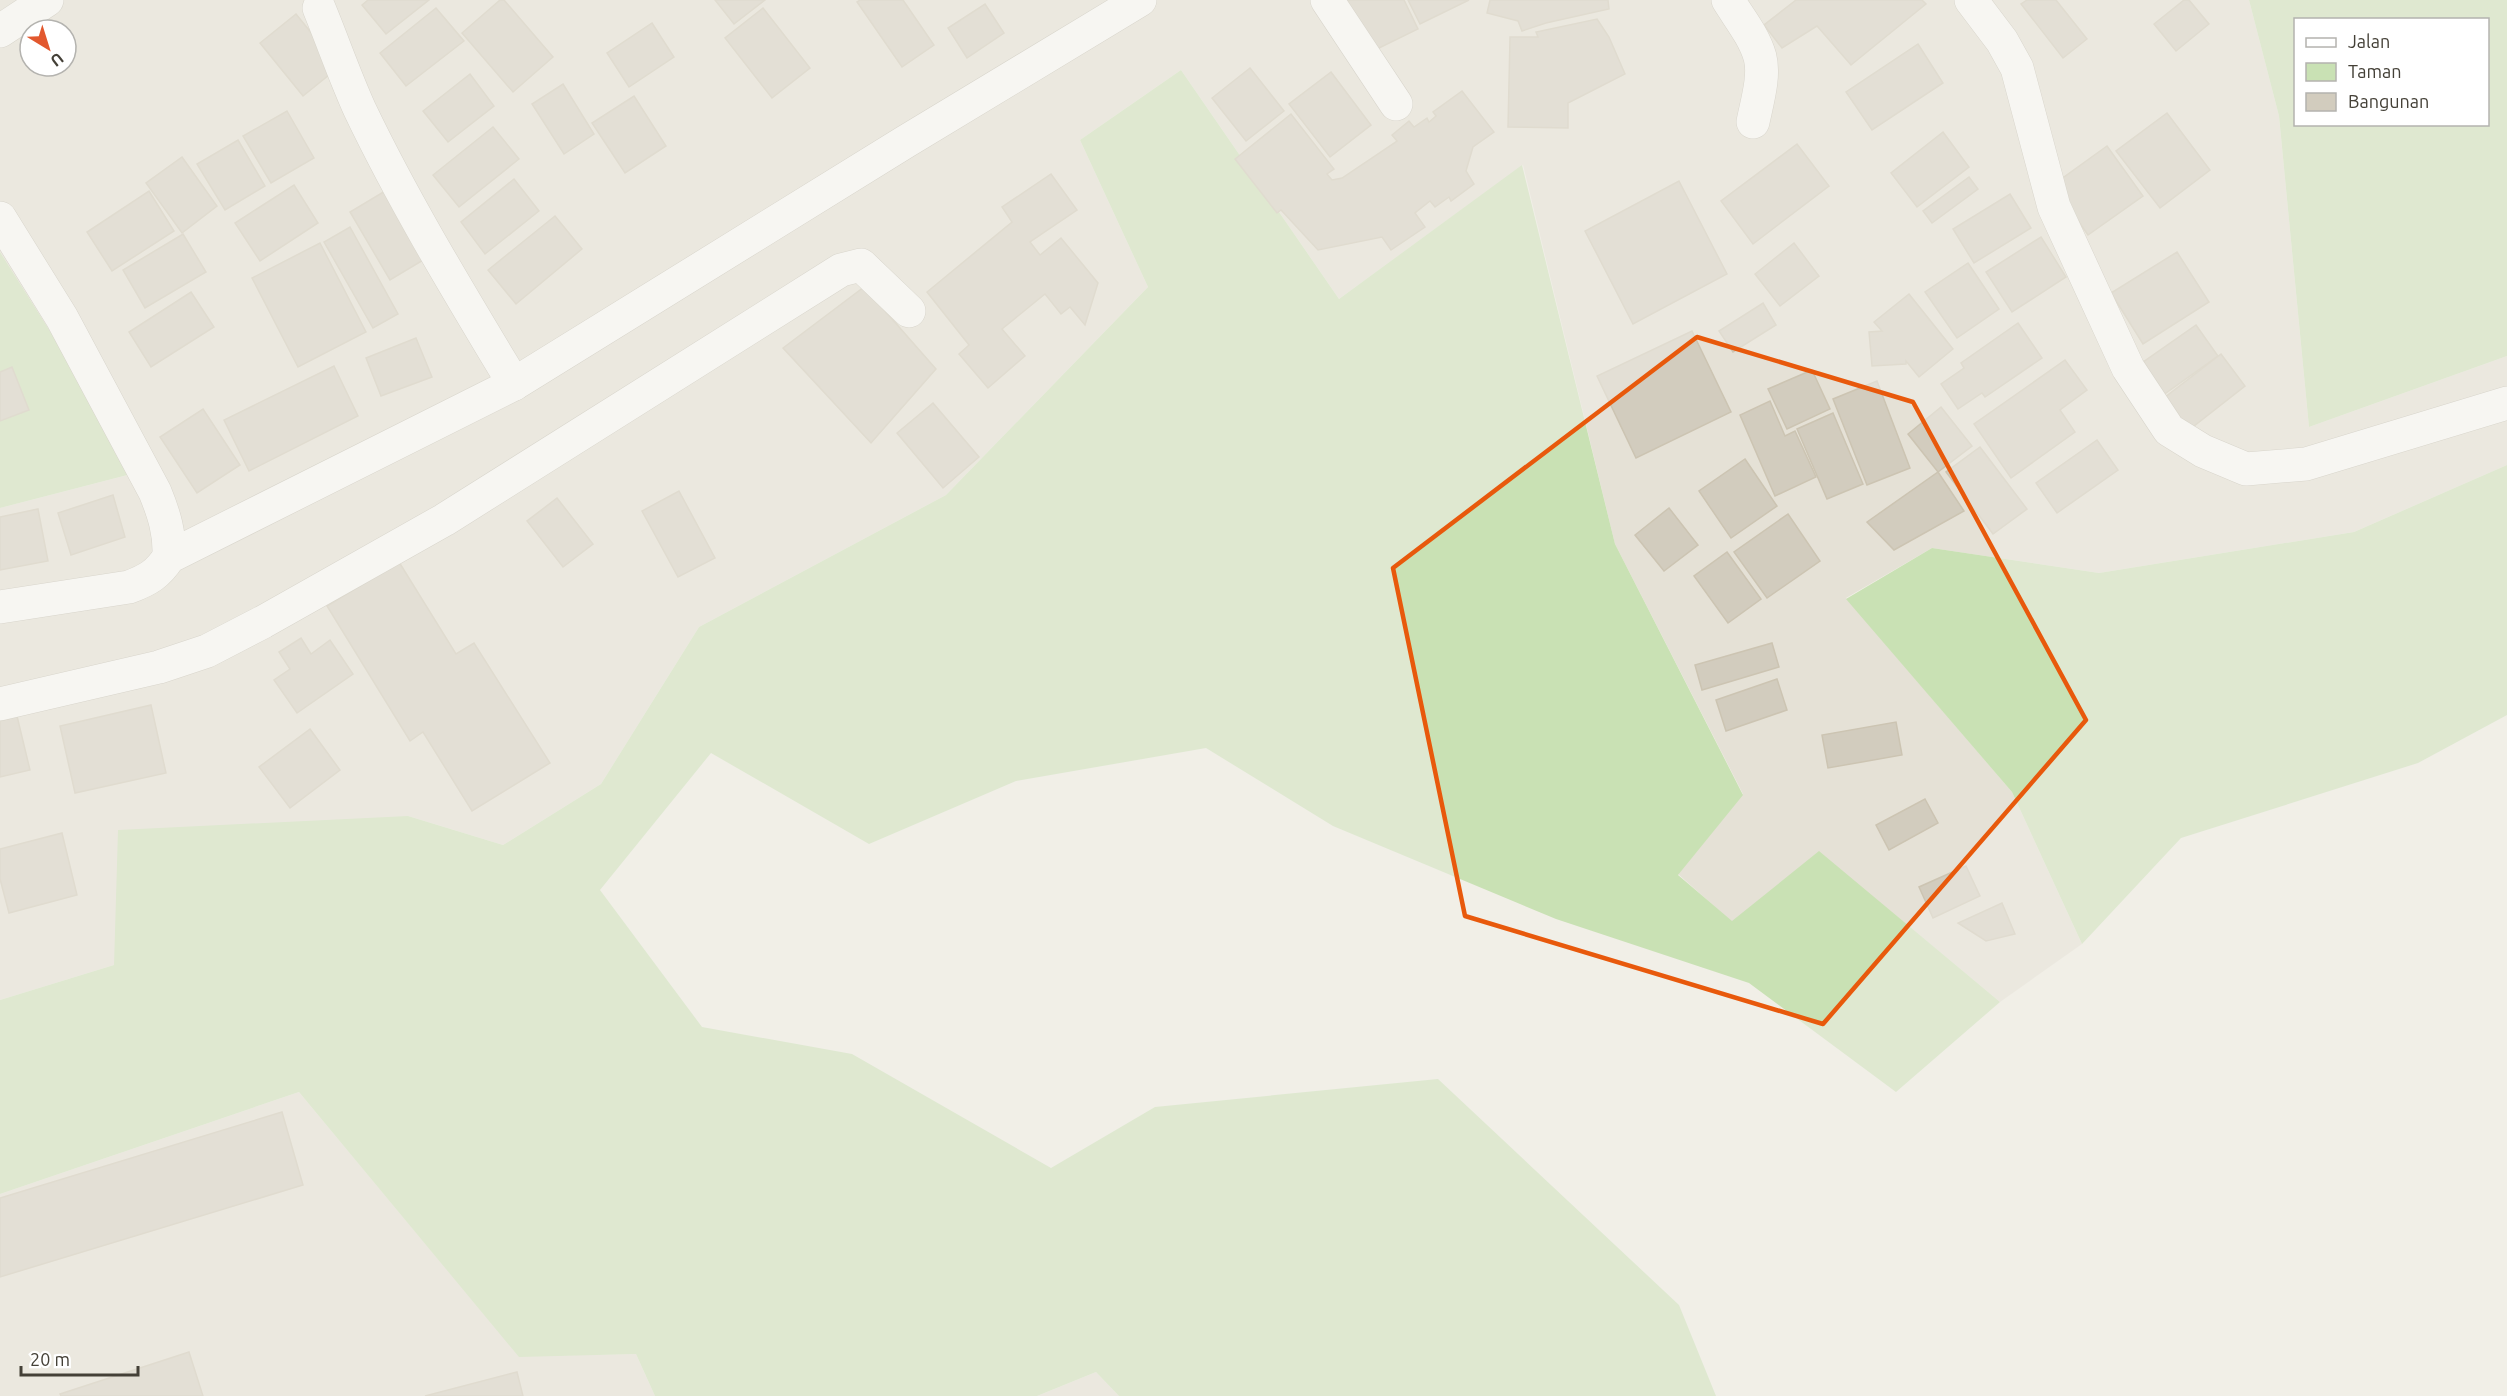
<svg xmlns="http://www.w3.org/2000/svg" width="2507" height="1396" viewBox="0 0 2507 1396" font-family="Ubuntu,sans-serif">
  <rect width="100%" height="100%" fill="#f1efe7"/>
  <g fill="#e5e1d6" fill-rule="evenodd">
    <path d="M0,0H2249L2279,116L2309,427L2507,356V465L2354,532L2099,573L1932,548L1846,598L2012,792L2082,944L2000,1002L1819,852L1732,922L1678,874L1743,794L1615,544L1523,165L1339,299L1181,70L1080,140L1148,287L946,495L699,627L601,784L503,845L408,816L114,965L0,1000V508L139,472L0,252ZM30,30H66V66H30Z"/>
    <polygon points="299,1092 519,1356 636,1354 655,1396 0,1396 0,1194"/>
    <polygon points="1096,1372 1119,1396 1037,1396"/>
  </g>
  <g fill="#c9e1b4" fill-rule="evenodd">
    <path d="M2249,0H2507V356L2309,427L2279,116ZM2296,20H2488V124H2296Z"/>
    <polygon points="1181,70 1339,299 1522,165 1615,544 1743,795 1678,875 1732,921 1819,851 2000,1002 1896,1092 1749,983 1556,919 1333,826 1206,748 1016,781 869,844 711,753 600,890 702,1027 852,1054 1051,1168 1155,1107 1438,1079 1679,1305 1716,1396 1119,1396 1096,1372 1037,1396 655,1396 636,1354 519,1357 299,1092 0,1194 0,1000 114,965 118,830 408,816 503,845 601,784 699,627 946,495 1148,287 1080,140"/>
    <polygon points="0,252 139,472 0,508"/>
    <polygon points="2507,465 2507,715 2418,763 2181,838 2082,944 2012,792 1846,599 1932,548 2099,573 2354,532"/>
  </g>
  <g fill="#d2ccbe" stroke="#ccc4b2" stroke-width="1.5">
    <polygon points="368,0 429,0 386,34 362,5"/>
    <polygon points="500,0 504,0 553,57 513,92 462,33"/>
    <polygon points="715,0 765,0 734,24"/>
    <polygon points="860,0 903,0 934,45 902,67 857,2"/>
    <polygon points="1344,0 1404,0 1418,29 1369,53"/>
    <polygon points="1408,0 1469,0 1420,24"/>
    <polygon points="1490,0 1608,0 1609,9 1546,23 1522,31 1518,21 1487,13"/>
    <polygon points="1796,0 1922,0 1926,4 1851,65 1817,26 1782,48 1764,25"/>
    <polygon points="2027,0 2056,0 2087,39 2063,58 2021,4"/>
    <polygon points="2184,0 2189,0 2209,24 2176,51 2154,24"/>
    <polygon points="985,4 1004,33 967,58 948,28"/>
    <polygon points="436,8 464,41 406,86 380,53"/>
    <polygon points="763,8 810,68 772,98 725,38"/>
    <polygon points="296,14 339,67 303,96 260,43"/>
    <polygon points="1597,19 1609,37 1625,74 1568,103 1568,128 1508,127 1510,37 1538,37 1536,32"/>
    <polygon points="652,23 674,57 629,87 607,53"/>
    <polygon points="1918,44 1943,83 1872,130 1846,92"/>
    <polygon points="1250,68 1284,111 1246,141 1212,98"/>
    <polygon points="1331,72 1371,125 1330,157 1289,104"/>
    <polygon points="470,74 494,106 448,142 423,111"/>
    <polygon points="563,84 594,134 564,154 532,104"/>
    <polygon points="1462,91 1494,132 1473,147 1466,171 1474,184 1451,201 1449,197 1435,207 1430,201 1415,213 1425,227 1391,250 1382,237 1318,250 1281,210 1277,213 1235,159 1291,114 1334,169 1327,174 1332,180 1342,178 1397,141 1392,135 1409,121 1414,127 1427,118 1429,122 1436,116 1433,112"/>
    <polygon points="634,96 666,146 625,173 592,123"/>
    <polygon points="287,111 314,158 271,183 243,136"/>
    <polygon points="2167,113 2210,170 2160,208 2116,151"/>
    <polygon points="493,127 519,159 459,207 433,175"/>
    <polygon points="1943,132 1969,167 1917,207 1891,173"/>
    <polygon points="238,140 265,186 225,210 197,164"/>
    <polygon points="1797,144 1829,186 1753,244 1721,201"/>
    <polygon points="2107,146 2143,196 2088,235 2053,185"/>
    <polygon points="182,157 217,206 182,233 146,183"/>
    <polygon points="1051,174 1077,210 1030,242 1040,255 1061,238 1098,283 1085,325 1070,307 1061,314 1045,294 1002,329 1025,356 988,388 959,354 969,345 927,292 1012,222 1002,207"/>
    <polygon points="1969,177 1978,189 1932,223 1923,211"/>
    <polygon points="514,179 539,211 485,254 461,222"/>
    <polygon points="1679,181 1727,274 1633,324 1585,231"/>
    <polygon points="294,185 318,223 260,261 235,223"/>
    <polygon points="390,188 430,256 390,280 350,212"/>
    <polygon points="149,191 174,231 112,271 87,232"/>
    <polygon points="2010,194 2031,228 1974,263 1953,229"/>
    <polygon points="555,216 582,249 516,304 488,270"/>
    <polygon points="350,227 398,314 373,328 324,242"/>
    <polygon points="183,234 206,272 145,308 123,270"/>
    <polygon points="2041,237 2066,277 2012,312 1986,272"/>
    <polygon points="320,243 366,332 298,367 252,278"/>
    <polygon points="1794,243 1819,276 1780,306 1755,274"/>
    <polygon points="2177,252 2209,302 2143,344 2111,293"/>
    <polygon points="1968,263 1999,309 1957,338 1925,292"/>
    <polygon points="864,287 936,369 871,443 783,348"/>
    <polygon points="191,292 214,327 151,367 129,332"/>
    <polygon points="1909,294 1953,349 1919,377 1906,361 1906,364 1872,366 1869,332 1882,331 1874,322"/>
    <polygon points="1763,303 1776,325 1733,352 1719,331"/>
    <polygon points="2018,323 2042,358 1985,397 1982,393 1958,409 1941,384 1964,368 1961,363"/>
    <polygon points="2196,325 2218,356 2159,398 2136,367"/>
    <polygon points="1692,331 1731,412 1636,458 1597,376"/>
    <polygon points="416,338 432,377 381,396 366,358"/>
    <polygon points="2221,354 2245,386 2189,430 2164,398"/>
    <polygon points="2065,360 2087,390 2060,410 2075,432 2011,478 1974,424"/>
    <polygon points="334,366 358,416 249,471 224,420"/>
    <polygon points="12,367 29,410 0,421 0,372"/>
    <polygon points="1812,370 1830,409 1787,429 1768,389"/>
    <polygon points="1877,381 1910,468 1867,485 1833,399"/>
    <polygon points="1770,401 1785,436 1795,431 1816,477 1775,496 1740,415"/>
    <polygon points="933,403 979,457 943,488 897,433"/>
    <polygon points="1941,407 1972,446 1938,472 1908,434"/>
    <polygon points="203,409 240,465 197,493 160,437"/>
    <polygon points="1833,413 1863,484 1827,499 1797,429"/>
    <polygon points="2097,440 2118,470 2057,513 2036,483"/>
    <polygon points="1980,447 2027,509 1993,534 1946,472"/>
    <polygon points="1745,459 1777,506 1731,538 1699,491"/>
    <polygon points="1938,472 1964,511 1894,550 1867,522"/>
    <polygon points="679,491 715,558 678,577 642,511"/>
    <polygon points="113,495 125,537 71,555 58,513"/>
    <polygon points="557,498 593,544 563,567 527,521"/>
    <polygon points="1669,508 1698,545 1664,571 1635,535"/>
    <polygon points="38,509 48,561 0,570 0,517"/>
    <polygon points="1788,514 1820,561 1767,598 1734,552"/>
    <polygon points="1727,552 1761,599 1728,623 1694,576"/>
    <polygon points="399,562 456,654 474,643 550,763 472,811 423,732 410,741 327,606"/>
    <polygon points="301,638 311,654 330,640 353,674 297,713 274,680 290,669 279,652"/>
    <polygon points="1772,643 1779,667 1702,690 1695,665"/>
    <polygon points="1777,679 1787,710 1726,731 1716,700"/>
    <polygon points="151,705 166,773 75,793 60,726"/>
    <polygon points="17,716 30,770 0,777 0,721"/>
    <polygon points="1896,722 1902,755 1828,768 1822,735"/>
    <polygon points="310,729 340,770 290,808 259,767"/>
    <polygon points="1925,799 1938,823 1889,850 1876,825"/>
    <polygon points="62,833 77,895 9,913 0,879 0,849"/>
    <polygon points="1966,866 1980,896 1933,918 1919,887"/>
    <polygon points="2002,903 2015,934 1986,941 1958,923"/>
    <polygon points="282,1112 303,1185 0,1277 0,1198"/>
    <polygon points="189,1352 203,1396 61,1396 60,1394"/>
    <polygon points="517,1372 523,1396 425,1396"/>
  </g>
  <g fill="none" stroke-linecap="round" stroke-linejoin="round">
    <g stroke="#bcb7ab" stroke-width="34">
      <g id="minor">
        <polyline points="1327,0 1396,104"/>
        <path d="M1728,0C1739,18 1754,36 1760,57C1765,76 1757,102 1753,122"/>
        <polyline points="1971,0 2002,41 2017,68 2054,207 2128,368 2169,430 2203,451 2246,469 2306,464 2507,403"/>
        <path d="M319,8C333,42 345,77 360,110C405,204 460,294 514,384"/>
        <polyline points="0,31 47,0"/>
        <path d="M0,218L62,318L155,492C164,514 170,533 169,557"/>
        <path d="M0,607L129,587C148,580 158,574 169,557L514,384L905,142L1140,0"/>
        <polyline points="0,704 159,667 207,651 263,622 444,520 841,270 861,265 909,311"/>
      </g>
    </g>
    <use href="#minor" stroke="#fff" stroke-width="33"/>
  </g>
  <path d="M0 0H2507V1396H0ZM1697,337L1913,402L2086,720L1823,1024L1465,916L1393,568Z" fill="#f1efe7" fill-opacity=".55" fill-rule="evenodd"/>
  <path fill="none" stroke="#e8590c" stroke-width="4.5" stroke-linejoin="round" d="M1697,337L1913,402L2086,720L1823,1024L1465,916L1393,568Z"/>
  <rect x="2294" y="18" width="195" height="108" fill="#ffffff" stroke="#b4b3af" stroke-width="1.5"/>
  <rect x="2306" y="38" width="30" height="9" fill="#ffffff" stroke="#b4b3af" stroke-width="1.5"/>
  <text x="2348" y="48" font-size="18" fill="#444037">Jalan</text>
  <rect x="2306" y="63" width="30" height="18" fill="#c9e1b4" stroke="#b4b3af" stroke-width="1.5"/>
  <text x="2348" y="78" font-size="18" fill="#444037">Taman</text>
  <rect x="2306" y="93" width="30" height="18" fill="#d2ccbe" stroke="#b4b3af" stroke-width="1.5"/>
  <text x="2348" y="108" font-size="18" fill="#444037">Bangunan</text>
  <g transform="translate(48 48) rotate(142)"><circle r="28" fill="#ffffff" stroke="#b4b3af" stroke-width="1.5"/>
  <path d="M0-4.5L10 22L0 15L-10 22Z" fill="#e2582e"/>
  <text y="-9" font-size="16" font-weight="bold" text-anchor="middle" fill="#444037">U</text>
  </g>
  <path d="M21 1366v9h117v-9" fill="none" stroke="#444037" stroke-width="3"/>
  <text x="30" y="1366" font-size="18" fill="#444037" stroke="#ffffff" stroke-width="4.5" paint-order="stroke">20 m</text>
</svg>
